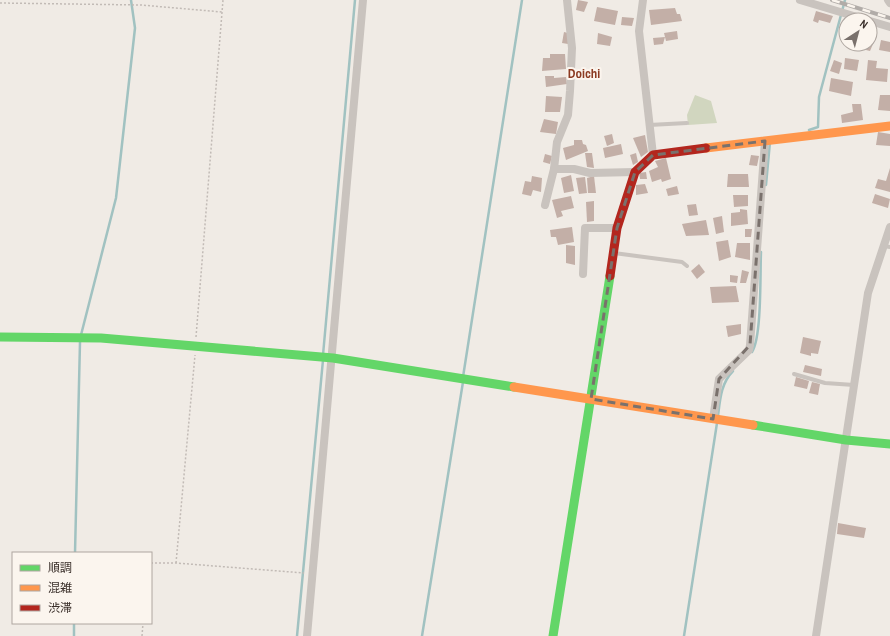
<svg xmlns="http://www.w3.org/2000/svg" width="890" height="636" viewBox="0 0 890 636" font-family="'Archivo Narrow','Noto Sans JP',sans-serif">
  <rect width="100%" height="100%" fill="#f0ebe5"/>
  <polygon fill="#d1d6bf" points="695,95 711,101 717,123 688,125 687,115"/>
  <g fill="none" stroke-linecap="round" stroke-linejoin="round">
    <g stroke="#a1c2c1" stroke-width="2.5">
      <polyline points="809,130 818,127 819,97 845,0"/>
      <polyline points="766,185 770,142"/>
      <polyline points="81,335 116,198 135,28 131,0"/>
      <path d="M752,352C762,337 760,272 761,252"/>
      <polyline points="323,355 355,0"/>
      <polyline points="463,377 522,0"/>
      <path d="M718,416C720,400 721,383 733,371"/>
      <polyline points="75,553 80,342"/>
      <polyline points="74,636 74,623"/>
      <polyline points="297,636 323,360"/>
      <polyline points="422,636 463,382"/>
      <polyline points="684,636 717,423"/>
    </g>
  </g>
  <g fill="#c3afa7">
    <polygon points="578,0 588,2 584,12 576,10"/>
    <polygon points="597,7 618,11 615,25 594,21"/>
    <polygon points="675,8 677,14 680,14 682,21 651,25 649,10"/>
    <polygon points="816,11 833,16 830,23 819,20 818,23 813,21"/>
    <polygon points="622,17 634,18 632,26 621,25"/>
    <polygon points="677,31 678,39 666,41 664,33"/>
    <polygon points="564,32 568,33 568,44 562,43"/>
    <polygon points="598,33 612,37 610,46 597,44"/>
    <polygon points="870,35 876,37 870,51 866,50 867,44 870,44"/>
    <polygon points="665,37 663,44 654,45 653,38"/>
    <polygon points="881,40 890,42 890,52 879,50"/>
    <polygon points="550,54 565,54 566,69 542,71 543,58 550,58"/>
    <polygon points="845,58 859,60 857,71 844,69"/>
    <polygon points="834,60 842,63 839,74 830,71"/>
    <polygon points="868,60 877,61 876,68 888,69 887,82 866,80"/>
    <polygon points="545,76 554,76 554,78 566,77 567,84 546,87"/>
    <polygon points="831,78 853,82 851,96 829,91"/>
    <polygon points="880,95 890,95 890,111 878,110"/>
    <polygon points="546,96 562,97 560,112 545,112"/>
    <polygon points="852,104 861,104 863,120 842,123 841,115 853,112"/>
    <polygon points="544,119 558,122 556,134 540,132"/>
    <polygon points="878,132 890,134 890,146 876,145"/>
    <polygon points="612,134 614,143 607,146 604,136"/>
    <polygon points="645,135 648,152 641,157 633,138"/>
    <polygon points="574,140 582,140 583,144 586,145 588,151 566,160 563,148 574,145"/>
    <polygon points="621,144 623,154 605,158 603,148"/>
    <polygon points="585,153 592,153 594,168 587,167"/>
    <polygon points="636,153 638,162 633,165 630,155"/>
    <polygon points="545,154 552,156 550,164 543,162"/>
    <polygon points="751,155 759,156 757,166 749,165"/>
    <polygon points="666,158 671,179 662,182 661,179 652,182 649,171 658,167 655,161"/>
    <polygon points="890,168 890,192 875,188 878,179 886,181"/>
    <polygon points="646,172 647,179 640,179 639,173"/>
    <polygon points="728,174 748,174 749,187 727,187"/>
    <polygon points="571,175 574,191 564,193 561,178"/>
    <polygon points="532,176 542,178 541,192 533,190 531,196 522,194 525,181 531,182"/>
    <polygon points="594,176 596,193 588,193 587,178"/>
    <polygon points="585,177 587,193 579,194 576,178"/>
    <polygon points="645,184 648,193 636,195 636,185"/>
    <polygon points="677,186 679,194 668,196 666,189"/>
    <polygon points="875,194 890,199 888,208 872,203"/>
    <polygon points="733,195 748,195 748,206 734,207"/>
    <polygon points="571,196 574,208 561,211 563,216 557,218 552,200"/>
    <polygon points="594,201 594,221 587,222 586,202"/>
    <polygon points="696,204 698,215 689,216 687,205"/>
    <polygon points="740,209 747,210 748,224 731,226 731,213 740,212"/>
    <polygon points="722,216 724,232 716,234 713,218"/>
    <polygon points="706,220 709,235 686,236 682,224"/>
    <polygon points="572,227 574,242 558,245 556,237 551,237 550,230"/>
    <polygon points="745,229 752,229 751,237 745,237"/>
    <polygon points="728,240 731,257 719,261 716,242"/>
    <polygon points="737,243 750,243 750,260 735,257"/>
    <polygon points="566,245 575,246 575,265 566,263"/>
    <polygon points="699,264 705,272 697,279 691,271"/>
    <polygon points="742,270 749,272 746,283 740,283"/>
    <polygon points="730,275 738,276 737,283 730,282"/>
    <polygon points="736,286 739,302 712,303 710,287"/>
    <polygon points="741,324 741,334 728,337 726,326"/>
    <polygon points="803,337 821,341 818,354 811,353 811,356 800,353"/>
    <polygon points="805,365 822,369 821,376 803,372"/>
    <polygon points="796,377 809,381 807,389 794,386"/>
    <polygon points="812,382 820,384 818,395 809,393"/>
    <polygon points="838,523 866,528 864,538 837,534"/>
  </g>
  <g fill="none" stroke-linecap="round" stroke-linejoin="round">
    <g stroke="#c2bbb6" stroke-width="1.5" stroke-dasharray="2 2" stroke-linecap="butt">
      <polyline points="0,3 141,5 222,12"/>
      <polyline points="196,337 223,0"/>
      <polyline points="151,563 176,563 304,573"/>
      <polyline points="176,563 195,355"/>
      <polyline points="142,636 143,623"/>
    </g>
    <g stroke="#c9c3be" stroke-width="4">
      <polyline points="649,125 687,123"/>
      <polyline points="884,246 890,247"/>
      <polyline points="614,253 682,262 687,266"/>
      <polyline points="794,374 825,383 854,385"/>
    </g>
    <g stroke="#c9c3be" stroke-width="8">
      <polyline points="567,0 572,48 570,91 568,115 557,142 554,169 574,169 590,173 635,172"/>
      <polyline points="643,0 639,31 653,155"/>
      <polyline points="800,0 867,20"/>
      <polyline points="888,0 890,3"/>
      <polyline points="870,21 890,27"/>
      <polyline points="545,205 554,169"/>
      <polyline points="583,274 585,228 617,228"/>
      <polyline points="713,419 719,379 749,350 750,345 765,141"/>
      <polyline points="307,636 363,0"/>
      <polyline points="816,636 868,293 890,227"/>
    </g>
    <g stroke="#63d668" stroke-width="9">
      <polyline points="0,337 101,338 333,358 514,387"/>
      <polyline points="753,425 846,440 890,444"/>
      <polyline points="553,636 610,276"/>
    </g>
    <g stroke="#ff974d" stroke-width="9">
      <polyline points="706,148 890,126"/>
      <polyline points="514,387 753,425"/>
    </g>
    <polyline stroke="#b3261e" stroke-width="9" points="610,276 617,228 635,172 653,155 706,148"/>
    <g stroke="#b1aca8" stroke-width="4">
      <polyline id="rail" points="832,0 890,18"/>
    </g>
    <use href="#rail" stroke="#fbf5ee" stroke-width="2.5" stroke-dasharray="8" stroke-linecap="butt"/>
  </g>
  <path fill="none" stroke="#7a716c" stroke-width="3" stroke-dasharray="8 5" stroke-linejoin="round" d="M765,141L750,345L719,379L713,419L591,399L617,228L635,172L653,155Z"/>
  <g text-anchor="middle" stroke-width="4" stroke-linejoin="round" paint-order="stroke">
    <g font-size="13" font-weight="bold" fill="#8c3b22" stroke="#fbf5ee">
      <text x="584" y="78">Doichi</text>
    </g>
  </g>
  <rect x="12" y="552" width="140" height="72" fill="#fbf5ee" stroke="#aea6a0"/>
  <rect x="20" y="565" width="20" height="6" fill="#63d668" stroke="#aea6a0"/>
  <text x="48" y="572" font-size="12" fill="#3b302b">順調</text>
  <rect x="20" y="585" width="20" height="6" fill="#ff974d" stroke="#aea6a0"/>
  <text x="48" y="592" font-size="12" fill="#3b302b">混雑</text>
  <rect x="20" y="605" width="20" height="6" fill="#b3261e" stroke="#aea6a0"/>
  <text x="48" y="612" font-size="12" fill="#3b302b">渋滞</text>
  <g transform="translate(858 32) rotate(36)"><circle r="19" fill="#fbf5ee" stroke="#aea6a0"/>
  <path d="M0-3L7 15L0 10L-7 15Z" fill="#7a716c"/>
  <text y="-6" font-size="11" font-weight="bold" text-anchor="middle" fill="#3b302b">N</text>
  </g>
</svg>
